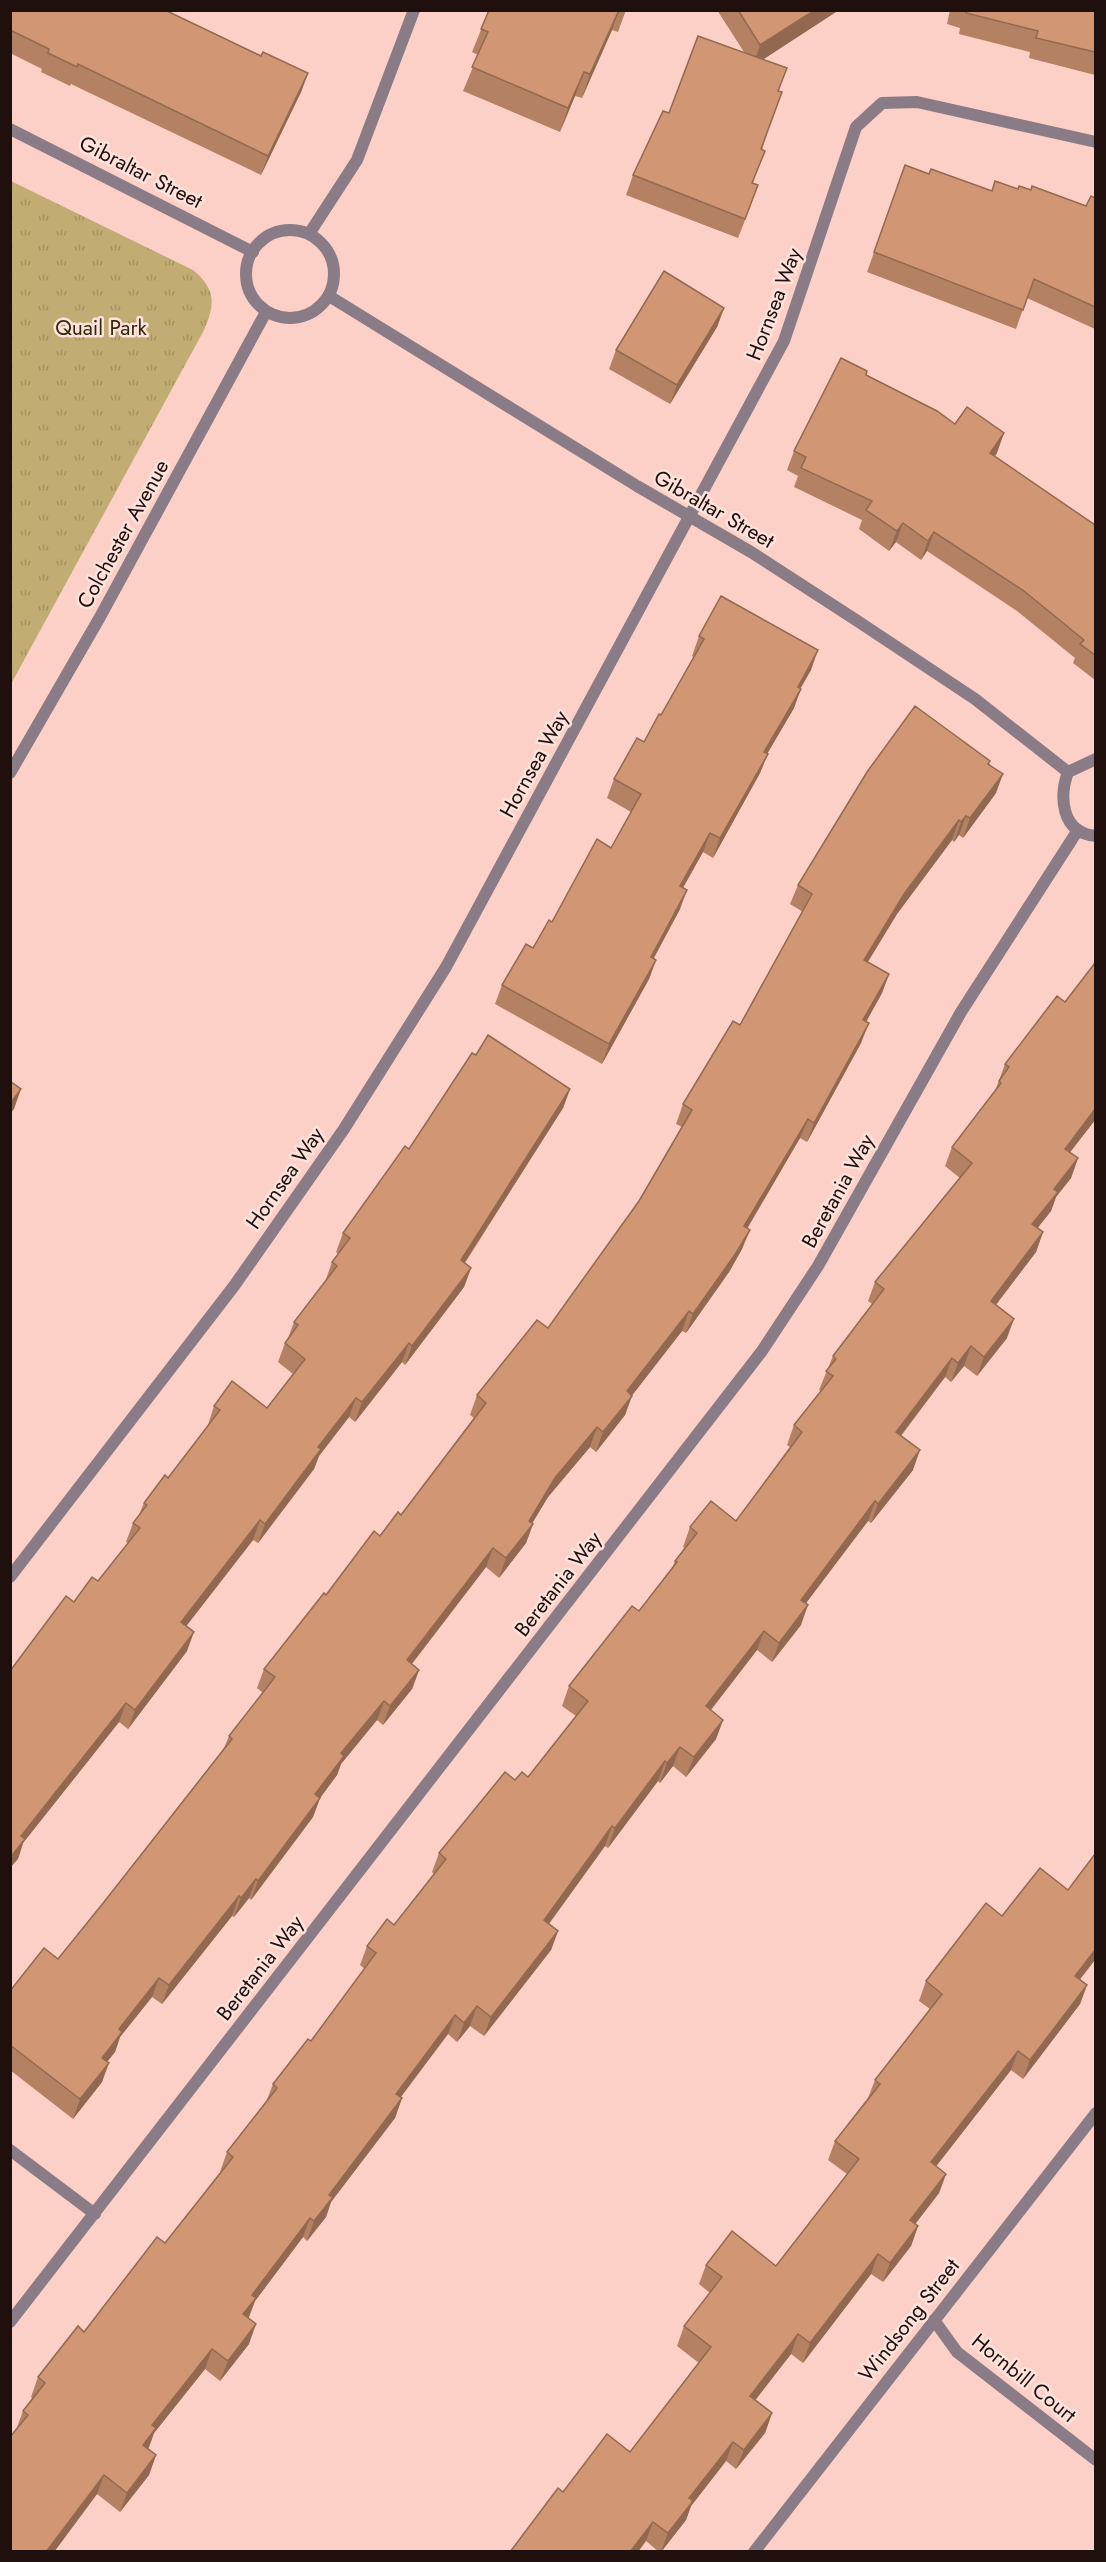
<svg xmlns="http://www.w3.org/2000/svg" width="1106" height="2562" viewBox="0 0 1106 2562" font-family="Jost,sans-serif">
  <defs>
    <pattern id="grass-tufts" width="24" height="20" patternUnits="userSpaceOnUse" patternTransform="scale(1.5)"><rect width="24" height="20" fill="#c1ad73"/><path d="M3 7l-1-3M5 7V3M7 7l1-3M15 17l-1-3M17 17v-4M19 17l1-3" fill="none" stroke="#a59462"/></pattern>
  </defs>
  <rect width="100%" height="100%" fill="#fdd0c7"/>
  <path fill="url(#grass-tufts)" d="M11,181L193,270C217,290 215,305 203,332L11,684Z"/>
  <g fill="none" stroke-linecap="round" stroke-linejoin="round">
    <g stroke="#8a7c87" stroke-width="12">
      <polyline points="10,129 253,252"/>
      <circle cx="290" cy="274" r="44"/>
      <polyline points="309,234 357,160 414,10"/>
      <polyline points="329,296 637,486 751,552 856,620 975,699 1068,772"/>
      <path d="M1096,759L1068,772C1059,797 1061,833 1096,836"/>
      <polyline points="10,773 100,617 266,312"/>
      <polyline points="10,1577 234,1286 344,1129 446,967 784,341 856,127 882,103 917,102 1096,142"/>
      <polyline points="10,2150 95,2214"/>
      <polyline points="934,2320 957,2352 1096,2460"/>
      <polyline points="10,2322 762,1351 818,1266 961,1012 1078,830"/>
      <polyline points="754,2552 1096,2113"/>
    </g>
  </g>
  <g fill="#b48163">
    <polygon points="10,10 167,10 166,11 261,56 308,73 301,92 261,175 71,84 70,86 41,72 42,69 10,53"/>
    <polygon points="489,10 626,10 618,32 612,30 582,98 575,96 560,132 463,91 478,55 472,52"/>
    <polygon points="717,10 839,10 763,59 778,91 753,183 751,205 738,238 626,195 633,175 669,113 744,52"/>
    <polygon points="950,10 1095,10 1095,75 1029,58 1030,52 959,34 960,28 947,24"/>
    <polygon points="905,165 929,174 992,191 1018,189 1086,206 1095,198 1095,329 1027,298 1016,329 867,272"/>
    <polygon points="724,308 717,327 670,404 609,369 616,350"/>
    <polygon points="866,375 997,453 995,456 1095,525 1095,680 1073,663 1075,658 1017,611 927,551 921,560 896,542 889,551 859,529 862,520 794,487 798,476 787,470 794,451"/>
    <polygon points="699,636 811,670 800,689 794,708 767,754 760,773 713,858 703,852 683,888 680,909 654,958 656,960 649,979 602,1064 495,1004 502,985 533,948 552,922 611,848 631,812 607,798 614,779 644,742 661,715 694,657 692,656"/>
    <polygon points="989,764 996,793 963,838 959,835 954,842 952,840 897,914 868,962 889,974 882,993 866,1022 861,1043 807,1142 800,1138 747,1228 742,1249 729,1272 686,1333 682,1331 632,1395 625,1415 596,1452 590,1447 548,1497 532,1523 533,1524 526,1543 499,1578 486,1567 412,1664 419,1670 412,1689 383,1725 377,1720 341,1764 337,1775 320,1798 313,1817 251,1900 249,1898 234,1917 232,1916 162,2004 152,1997 120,2037 115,2052 107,2062 102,2082 73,2119 10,2070 10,1991 58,1959 104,1902 224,1748 229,1736 263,1693 257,1688 264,1669 326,1595 401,1515 474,1418 470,1415 477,1395 548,1328 639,1201 682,1127 676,1124 683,1104 740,1025 803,912 790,904 798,885"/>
    <polygon points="476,1055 570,1089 563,1108 465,1263 471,1268 464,1287 405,1365 402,1362 355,1422 349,1417 319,1456 314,1469 258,1543 253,1540 186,1626 187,1651 128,1729 119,1722 23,1843 18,1859 74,1602 98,1581 128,1543 126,1542 133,1523 138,1517 144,1503 168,1478 208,1425 214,1406 267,1408 293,1374 278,1362 285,1343 288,1338 294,1322 325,1282 332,1262 339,1254 336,1252 343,1233 409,1149"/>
    <polygon points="1005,1064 1095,1120 1070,1152 1078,1158 1071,1178 1056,1197 1051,1211 1037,1228 1043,1232 1036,1252 996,1305 1007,1338 977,1376 964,1366 951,1382 945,1377 901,1436 913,1470 871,1523 868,1521 806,1603 801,1625 772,1662 757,1650 711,1710 723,1720 716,1739 686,1777 673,1766 660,1783 658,1781 608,1848 605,1846 549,1924 558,1931 551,1950 484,2036 470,2026 457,2042 448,2034 400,2097 402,2098 395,2118 331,2202 326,2217 307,2241 303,2237 255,2301 248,2318 249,2344 220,2381 205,2369 154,2433 148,2449 156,2455 149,2475 120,2512 97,2494 54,2552 10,2552 16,2430 23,2411 32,2398 31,2397 38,2377 84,2332 165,2243 221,2172 220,2172 227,2152 266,2102 273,2084 311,2041 365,1969 360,1965 367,1946 394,1925 434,1874 432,1872 439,1853 515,1780 528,1777 576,1716 562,1706 569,1686 639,1611 672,1569 675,1561 685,1548 683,1547 690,1527 736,1521 790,1447 787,1445 794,1425 821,1391 819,1390 833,1356 872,1304 868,1301 875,1282 960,1178 945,1166 952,1147 995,1091"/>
    <polygon points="1080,1979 1087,1985 1080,2004 1023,2079 1011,2070 936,2166 946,2174 939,2193 915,2224 918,2226 911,2246 883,2282 871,2274 803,2363 791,2354 755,2400 772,2413 765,2433 736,2469 726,2461 691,2506 686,2520 661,2552 659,2552 646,2541 563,2492 630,2452 699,2363 677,2346 684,2326 710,2293 699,2284 706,2265 776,2266 847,2174 828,2160 835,2141 868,2098 875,2080 930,2009 919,2001 926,1981"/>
  </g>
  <g fill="#926950">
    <polygon points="619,10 612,30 582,98 590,74"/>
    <polygon points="815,10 839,10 753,66 760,45"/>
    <polygon points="584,72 575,96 560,132 568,108"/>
    <polygon points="308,73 301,92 261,175 268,156"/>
    <polygon points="724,308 717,327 670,404 677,385"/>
    <polygon points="1004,433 997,453 983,472 990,453"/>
    <polygon points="903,523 896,542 889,551 897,531"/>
    <polygon points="934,532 927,551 921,560 928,541"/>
    <polygon points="818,650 811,670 795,698 801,689 794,708 757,771 764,752"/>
    <polygon points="768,754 760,773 713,858 720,838"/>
    <polygon points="1003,774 996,793 963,838 970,818"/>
    <polygon points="966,816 959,835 954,842 961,822"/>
    <polygon points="959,820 952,840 897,914 857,979 864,960 904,894"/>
    <polygon points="710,833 703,852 673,905 680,886"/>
    <polygon points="687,890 680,909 644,976 651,957"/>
    <polygon points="656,960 649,979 602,1064 609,1044"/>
    <polygon points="889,974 882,993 856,1040 863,1020"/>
    <polygon points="869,1023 861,1043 807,1142 814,1123"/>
    <polygon points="21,1089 14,1109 10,1114 10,1104"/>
    <polygon points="570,1089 563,1108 454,1279 461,1260"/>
    <polygon points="1095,1109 1095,1120 1058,1168 1065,1149"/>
    <polygon points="808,1119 800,1138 737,1246 744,1226"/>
    <polygon points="1078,1158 1071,1178 1056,1197 1051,1211 1025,1244 1032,1224 1054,1189"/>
    <polygon points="750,1230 742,1249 729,1272 686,1333 693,1314"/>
    <polygon points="1043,1232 1036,1252 984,1320 991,1301"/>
    <polygon points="471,1268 464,1287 405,1365 412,1346"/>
    <polygon points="689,1311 682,1331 620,1411 627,1391"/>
    <polygon points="1014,1319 1007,1338 977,1376 984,1357"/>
    <polygon points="409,1343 402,1362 355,1422 362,1402"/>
    <polygon points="971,1346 964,1366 951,1382 958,1363"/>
    <polygon points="952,1358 945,1377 889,1451 896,1432"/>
    <polygon points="632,1396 625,1415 596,1452 603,1432"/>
    <polygon points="356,1398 349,1417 319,1456 314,1469 258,1543 265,1524 318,1447"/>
    <polygon points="597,1427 590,1447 548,1497 527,1532 533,1524 526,1543 499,1578 506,1558 555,1478"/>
    <polygon points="920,1450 913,1470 871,1523 878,1504"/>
    <polygon points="875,1501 868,1521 794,1619 801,1600"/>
    <polygon points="260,1520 253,1540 174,1642 181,1622"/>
    <polygon points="493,1548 486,1567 400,1679 407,1660"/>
    <polygon points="808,1605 801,1625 772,1662 779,1643"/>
    <polygon points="764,1631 757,1650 699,1725 706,1706"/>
    <polygon points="194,1632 187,1651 128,1729 135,1710"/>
    <polygon points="419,1670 412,1689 383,1725 390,1706"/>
    <polygon points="384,1701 377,1720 341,1764 337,1775 320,1798 313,1817 251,1900 258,1881 341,1753"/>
    <polygon points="126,1703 119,1722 23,1843 18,1859 10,1868 10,1858 21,1836"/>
    <polygon points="723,1720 716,1739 686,1777 694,1757"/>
    <polygon points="680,1747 673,1766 660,1783 667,1763"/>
    <polygon points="665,1761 658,1781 608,1848 615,1828"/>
    <polygon points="612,1826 605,1846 537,1940 544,1920"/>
    <polygon points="256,1879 249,1898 234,1917 241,1898"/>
    <polygon points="239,1896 232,1916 162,2004 169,1985"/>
    <polygon points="558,1931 551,1950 484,2036 491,2017"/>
    <polygon points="1095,1950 1095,1960 1068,1995 1075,1976"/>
    <polygon points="159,1978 152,1997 120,2037 115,2052 95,2077 102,2058 119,2029"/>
    <polygon points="1087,1985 1080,2004 1023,2079 1030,2060"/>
    <polygon points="477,2006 470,2026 457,2042 464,2023"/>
    <polygon points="455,2015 448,2034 389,2113 396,2094"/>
    <polygon points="1018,2051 1011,2070 924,2182 931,2162"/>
    <polygon points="109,2063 102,2082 73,2119 80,2099"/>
    <polygon points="402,2098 395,2118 331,2202 326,2217 307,2241 314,2221 329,2195"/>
    <polygon points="946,2174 939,2193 903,2240 910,2220"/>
    <polygon points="310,2218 303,2237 255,2301 249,2317 236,2334 243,2314 252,2295"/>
    <polygon points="918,2226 911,2246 883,2282 890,2263"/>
    <polygon points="878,2254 871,2274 803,2363 810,2343"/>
    <polygon points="256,2324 249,2344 220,2381 228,2361"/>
    <polygon points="798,2334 791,2354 743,2416 750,2396"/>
    <polygon points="212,2349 205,2369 154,2433 149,2447 136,2464 143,2445 152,2425"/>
    <polygon points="772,2413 765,2433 736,2469 744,2450"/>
    <polygon points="733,2442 726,2461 691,2506 686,2520 661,2552 668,2533 689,2498"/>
    <polygon points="156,2455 149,2475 120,2512 127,2493"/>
    <polygon points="104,2475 97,2494 54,2552 46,2552"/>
    <polygon points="653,2522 646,2541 638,2552 630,2552"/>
  </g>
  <g fill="#d19673" stroke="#926950" stroke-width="1.5">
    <polygon points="10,10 165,10 261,56 263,52 308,73 268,156 78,64 77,67 48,53 49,49 10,30"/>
    <polygon points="489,10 619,10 590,74 584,72 568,108 472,67 488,32 481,29"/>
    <polygon points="738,10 815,10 760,45"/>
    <polygon points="967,10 1095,10 1095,52 1036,38 1038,31 966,13"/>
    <polygon points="698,36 787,68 778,91 782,92 761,149 765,151 752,183 758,185 745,219 633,175 663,111 669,113"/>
    <polygon points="905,165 929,174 931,169 992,191 995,181 1018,189 1019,186 1031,190 1032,186 1086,206 1091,196 1095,198 1095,307 1034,279 1023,310 874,252"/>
    <polygon points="664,271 724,308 677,385 616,350"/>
    <polygon points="841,358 867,371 866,375 937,411 955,424 967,407 1004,433 990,453 1095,525 1095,655 1080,644 1084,640 1024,591 934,532 928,541 903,523 897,531 866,510 872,501 801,468 806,457 794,451"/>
    <polygon points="721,596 818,650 798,687 801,689 764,752 768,754 720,838 710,833 680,886 687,890 651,957 656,960 609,1044 502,985 526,944 533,948 549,920 552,922 597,839 611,848 641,794 614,779 637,738 644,742 659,714 661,715 704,639 699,636"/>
    <polygon points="915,706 990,761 988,764 1003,774 970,818 966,816 961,822 959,820 904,894 864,960 889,974 863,1020 869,1023 814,1123 808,1119 744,1226 750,1230 736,1253 693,1314 689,1311 627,1391 632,1396 603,1432 597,1427 555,1478 529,1521 533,1524 506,1558 493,1548 407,1660 419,1670 390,1706 384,1701 341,1753 344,1756 315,1794 320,1798 258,1881 256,1879 241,1898 239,1896 169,1985 159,1978 119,2029 122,2032 102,2058 109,2063 80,2099 10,2045 10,1991 44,1948 58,1959 104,1902 232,1739 229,1736 275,1677 264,1669 324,1593 326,1595 374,1531 380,1536 398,1512 401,1515 486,1403 477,1395 537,1320 548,1328 639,1201 692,1110 683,1104 733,1021 740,1025 812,894 798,885 867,772"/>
    <polygon points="1095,963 1095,1109 1065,1149 1078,1158 1054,1189 1058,1192 1032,1224 1043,1232 991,1301 1014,1319 984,1357 971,1346 958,1363 952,1358 896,1432 920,1450 878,1504 875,1501 801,1600 808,1605 779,1643 764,1631 706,1706 723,1720 694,1757 680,1747 667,1763 665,1761 615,1828 612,1826 544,1920 558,1931 491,2017 477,2006 464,2023 455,2015 396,2094 402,2098 329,2195 333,2197 314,2221 310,2218 252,2295 256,2298 243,2314 256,2324 228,2361 212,2349 152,2425 156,2428 143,2445 156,2455 127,2493 104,2475 46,2552 10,2552 10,2437 28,2415 23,2411 45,2383 38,2377 78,2326 84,2332 157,2237 165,2243 233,2157 227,2152 277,2088 273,2084 308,2039 311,2041 376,1953 367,1946 387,1919 394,1925 446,1859 439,1853 505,1772 515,1780 522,1772 528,1777 588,1701 569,1686 632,1606 639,1611 677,1562 675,1561 697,1533 690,1527 711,1501 736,1521 802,1432 794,1425 833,1376 826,1371 836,1359 833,1356 884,1289 875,1282 972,1163 952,1147 1001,1083 999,1081 1009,1067 1005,1064 1057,996 1065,1002"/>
    <polygon points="488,1035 570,1089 461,1260 471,1268 412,1346 409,1343 362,1402 356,1398 318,1447 321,1449 265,1524 260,1520 181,1622 194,1632 135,1710 126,1703 21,1836 25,1839 10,1858 10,1671 66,1596 74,1602 92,1577 98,1581 140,1528 133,1523 147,1505 144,1503 165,1475 168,1478 220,1410 214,1406 232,1381 267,1408 305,1359 285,1343 298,1325 294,1322 337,1266 332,1262 350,1238 343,1233 405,1146 409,1149 472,1053 476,1055"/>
    <polygon points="10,1081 21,1089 10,1104"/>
    <polygon points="1095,1854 1095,1950 1075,1976 1087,1985 1030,2060 1018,2051 931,2162 946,2174 910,2220 918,2226 890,2263 878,2254 810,2343 798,2334 750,2396 772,2413 744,2450 733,2442 689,2498 693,2501 668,2533 653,2522 630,2552 510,2552 558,2488 563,2492 607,2434 630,2452 711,2347 684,2326 722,2277 706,2265 732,2231 776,2266 859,2159 835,2141 880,2084 875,2080 942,1994 926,1981 986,1903 1002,1916 1040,1868 1068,1890"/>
  </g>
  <g text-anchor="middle" stroke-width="5" stroke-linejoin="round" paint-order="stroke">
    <g font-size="21" fill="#1f100e" stroke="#fee2dc">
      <text transform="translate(141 172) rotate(27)" y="7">Gibraltar Street</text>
      <text transform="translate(774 304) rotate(-69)" y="7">Hornsea Way</text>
      <text transform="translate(714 509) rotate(30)" y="7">Gibraltar Street</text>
      <text transform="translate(123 534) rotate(-61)" y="7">Colchester Avenue</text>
      <text transform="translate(534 764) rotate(-61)" y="7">Hornsea Way</text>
      <text transform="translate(285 1178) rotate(-55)" y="7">Hornsea Way</text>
      <text transform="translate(838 1191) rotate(-61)" y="7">Beretania Way</text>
      <text transform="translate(558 1584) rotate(-52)" y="7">Beretania Way</text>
      <text transform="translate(260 1968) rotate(-52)" y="7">Beretania Way</text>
      <text transform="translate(909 2320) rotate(-52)" y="7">Windsong Street</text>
      <text transform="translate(1024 2378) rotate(39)" y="7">Hornbill Court</text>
    </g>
    <g font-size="21" fill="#32280b" stroke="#fee2dc">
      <text x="101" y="335">Quail Park</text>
    </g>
  </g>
  <rect width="1106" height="2562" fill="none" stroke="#1f100e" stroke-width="24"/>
</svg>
